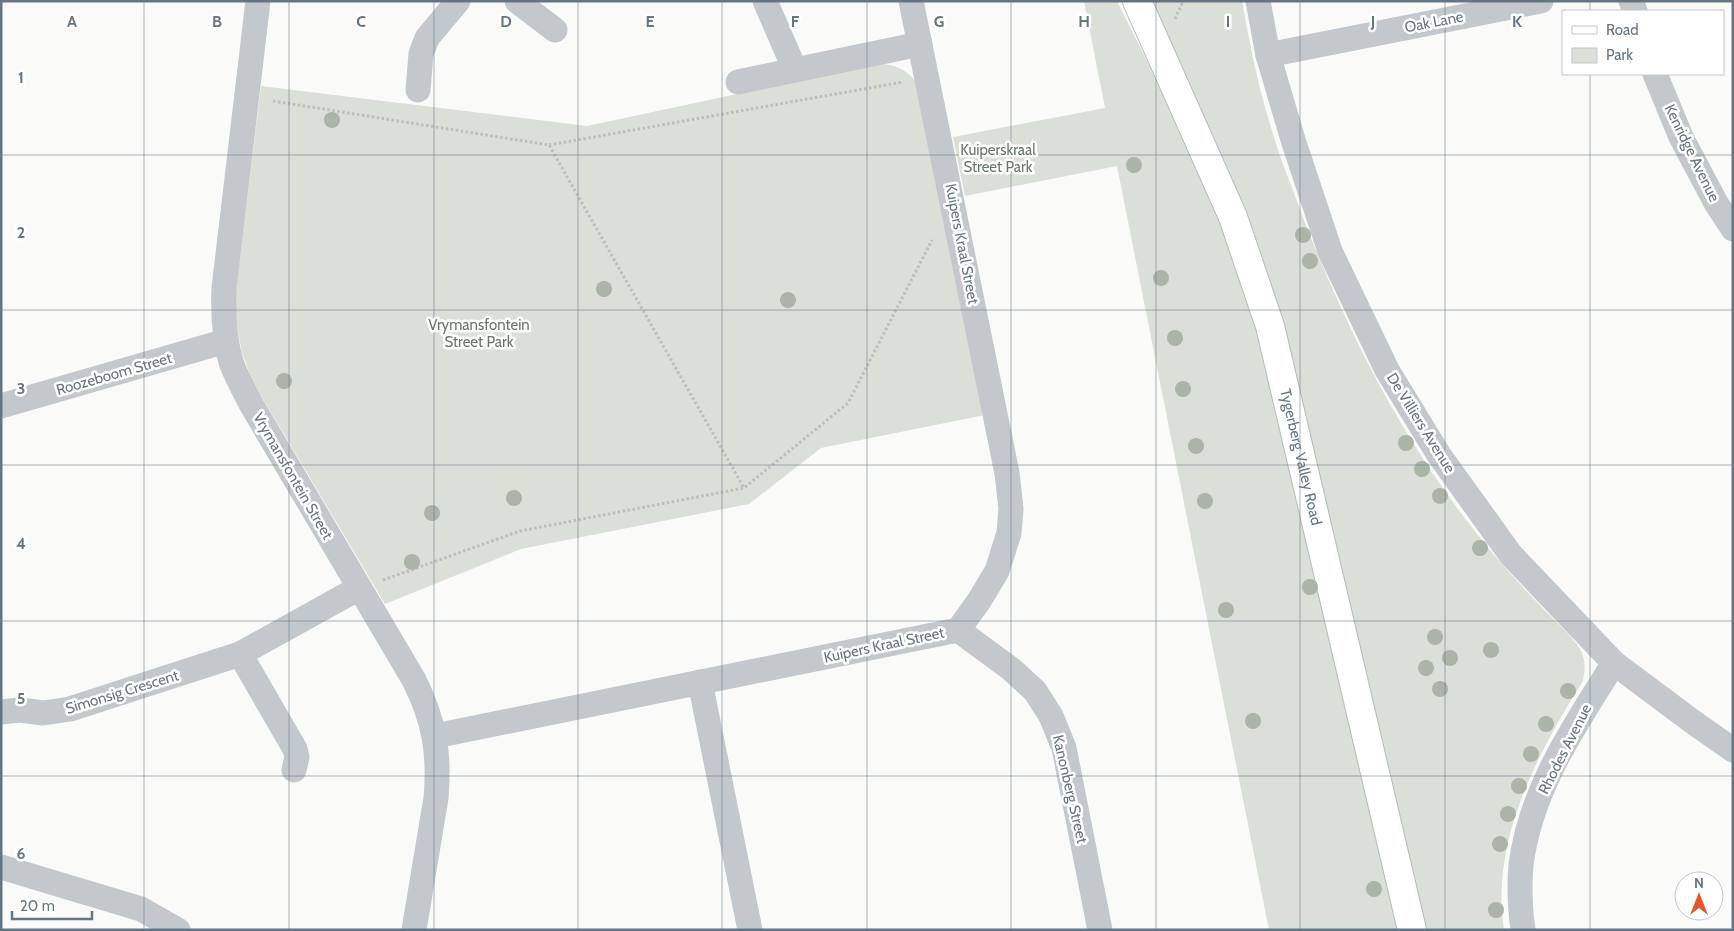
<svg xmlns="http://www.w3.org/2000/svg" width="1734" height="931" viewBox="0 0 1734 931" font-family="Cabin,sans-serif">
  <rect width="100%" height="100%" fill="#fafaf8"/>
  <g fill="#dadfd7">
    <polygon points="1084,1 1117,1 1152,71 1216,213 1235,261 1254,322 1265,366 1397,930 1269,930 1117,166 965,196 953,137 1105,108"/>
    <path d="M1152,1H1242C1250,46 1259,91 1273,134C1283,167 1297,200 1309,233C1349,332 1396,427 1461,513C1483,543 1508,572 1534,599C1547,614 1572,634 1581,651C1586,661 1585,670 1583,681C1537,754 1490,841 1504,930H1425L1310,440Z"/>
    <path d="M878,64C895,64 906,69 916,82L985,415L821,448L749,504L521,549L385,604L260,394L250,374L242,353L238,332L236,311V290L261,86L587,126Z"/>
  </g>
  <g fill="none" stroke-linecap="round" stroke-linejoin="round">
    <g stroke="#b3babf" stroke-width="30">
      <g id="secondary">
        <path id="s1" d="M1137,1L1233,217L1270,326L1412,930"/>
      </g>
    </g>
    <g stroke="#bbbfc2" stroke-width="3" stroke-dasharray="2.5 2.5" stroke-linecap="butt">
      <polyline points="1175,19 1183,1"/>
      <polyline points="273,101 549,145 744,488"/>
      <polyline points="549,145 903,82"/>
      <polyline points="383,580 520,531 744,488 848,403 932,240"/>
    </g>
    <g stroke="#c3c8cc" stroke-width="25">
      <path d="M258,1L224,288C223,313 224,338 231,362C236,376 244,390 251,404L414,680C434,720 440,752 436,798L414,930"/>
      <polyline points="517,1 555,30"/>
      <polyline points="765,1 795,70 920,44"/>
      <polyline points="1258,1 1268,55 1294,143 1330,251 1387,370 1439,455 1511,555 1614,663 1693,722 1733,750"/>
      <polyline points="1631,1 1635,11"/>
      <polyline points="1268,55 1541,1"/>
      <polyline points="1655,74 1681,137 1716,203 1733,229"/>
      <polyline points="738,82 795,70"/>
      <polyline points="418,90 421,54 427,38 458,1"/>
      <polyline points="1,406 226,341"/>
      <polyline points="958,630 1011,669 1035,691 1051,716 1064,748 1100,930"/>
      <polyline points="240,654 295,749 297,757 294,770"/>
      <polyline points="700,682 750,930"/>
      <polyline points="1,712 20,710 43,713 70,709 240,654 359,588"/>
      <polyline points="435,736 958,630 979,601 997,571 1009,533 1011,509 1007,473 911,1"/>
      <polyline points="1,867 141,909 178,930"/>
      <path d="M1523,930C1520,908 1519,887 1521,865C1530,790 1575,725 1614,663"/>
    </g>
    <use href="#secondary" stroke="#fff" stroke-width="28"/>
  </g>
  <g fill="#aab4a7">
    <circle cx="332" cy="120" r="8"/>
    <circle cx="1134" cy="165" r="8"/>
    <circle cx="1303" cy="235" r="8"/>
    <circle cx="1310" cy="261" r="8"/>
    <circle cx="1161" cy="278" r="8"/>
    <circle cx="604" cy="289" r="8"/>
    <circle cx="788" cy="300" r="8"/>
    <circle cx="1175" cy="338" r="8"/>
    <circle cx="284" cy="381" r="8"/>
    <circle cx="1183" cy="389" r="8"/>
    <circle cx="1406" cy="443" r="8"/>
    <circle cx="1196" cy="446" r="8"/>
    <circle cx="1422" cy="469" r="8"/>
    <circle cx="1440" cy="496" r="8"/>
    <circle cx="514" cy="498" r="8"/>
    <circle cx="1205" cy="501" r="8"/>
    <circle cx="432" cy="513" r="8"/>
    <circle cx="1480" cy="548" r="8"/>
    <circle cx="412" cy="562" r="8"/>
    <circle cx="1310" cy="587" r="8"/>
    <circle cx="1226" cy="610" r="8"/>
    <circle cx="1435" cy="637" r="8"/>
    <circle cx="1491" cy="650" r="8"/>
    <circle cx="1450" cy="658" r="8"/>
    <circle cx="1426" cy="668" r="8"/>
    <circle cx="1440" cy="689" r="8"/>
    <circle cx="1568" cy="691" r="8"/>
    <circle cx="1253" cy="721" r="8"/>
    <circle cx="1546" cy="724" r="8"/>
    <circle cx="1531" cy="754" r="8"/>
    <circle cx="1519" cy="786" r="8"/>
    <circle cx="1508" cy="814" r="8"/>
    <circle cx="1500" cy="844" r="8"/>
    <circle cx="1374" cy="889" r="8"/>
    <circle cx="1496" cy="910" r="8"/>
  </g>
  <path fill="none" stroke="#657683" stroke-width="1" stroke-opacity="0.55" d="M144,1V930M289,1V930M434,1V930M578,1V930M722,1V930M867,1V930M1011,1V930M1156,1V930M1300,1V930M1445,1V930M1590,1V11M1590,74V930M1,155H1733M1,310H1733M1,465H1733M1,621H1733M1,776H1733"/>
  <g text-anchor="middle" stroke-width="5" stroke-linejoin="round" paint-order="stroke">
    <g font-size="15" fill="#657683" stroke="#fff">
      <text transform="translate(1434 22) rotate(-11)" y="5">Oak Lane</text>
      <text transform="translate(1692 153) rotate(64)" y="5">Kenridge Avenue</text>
      <text transform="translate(962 244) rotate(79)" y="5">Kuipers Kraal Street</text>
      <text transform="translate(114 374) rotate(-16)" y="5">Roozeboom Street</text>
      <text transform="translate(1421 423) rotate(58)" y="5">De Villiers Avenue</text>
      <text dy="5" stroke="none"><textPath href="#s1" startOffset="486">Tygerberg Valley Road</textPath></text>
      <text transform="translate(293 476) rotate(60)" y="5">Vrymansfontein Street</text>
      <text transform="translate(884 645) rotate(-12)" y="5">Kuipers Kraal Street</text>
      <text transform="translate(122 692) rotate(-17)" y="5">Simonsig Crescent</text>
      <text transform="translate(1565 749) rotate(-63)" y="5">Rhodes Avenue</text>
      <text transform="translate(1070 789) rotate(77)" y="5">Kanonberg Street</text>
    </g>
    <g font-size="15" fill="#687a64" stroke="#fff">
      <text x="998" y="155">Kuiperskraal<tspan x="998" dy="17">Street Park</tspan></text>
      <text x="479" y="330">Vrymansfontein<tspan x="479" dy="17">Street Park</tspan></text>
    </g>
  </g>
  <g font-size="16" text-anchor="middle" font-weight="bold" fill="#657683" stroke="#fff" stroke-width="5" stroke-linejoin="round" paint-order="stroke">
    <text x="72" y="27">A</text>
    <text x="217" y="27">B</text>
    <text x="361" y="27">C</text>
    <text x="506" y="27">D</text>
    <text x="650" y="27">E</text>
    <text x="795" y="27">F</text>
    <text x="939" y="27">G</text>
    <text x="1084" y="27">H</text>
    <text x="1228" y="27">I</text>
    <text x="1373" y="27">J</text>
    <text x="1517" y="27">K</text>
    <text x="21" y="83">1</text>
    <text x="21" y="238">2</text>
    <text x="21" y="394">3</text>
    <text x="21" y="549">4</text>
    <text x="21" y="704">5</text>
    <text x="21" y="859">6</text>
  </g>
  <rect width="1734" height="931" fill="none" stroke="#657683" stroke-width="5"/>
  <rect x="1562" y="10" width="162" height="65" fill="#ffffff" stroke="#c1c8cd"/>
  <rect x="1572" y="26" width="25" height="8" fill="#ffffff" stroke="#c1c8cd"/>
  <text x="1606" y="35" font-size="15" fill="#657683">Road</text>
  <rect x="1572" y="48" width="25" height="15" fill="#dadfd7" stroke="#c1c8cd"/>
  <text x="1606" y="60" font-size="15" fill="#657683">Park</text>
  <g transform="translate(1699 896)"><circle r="24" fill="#ffffff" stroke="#c1c8cd"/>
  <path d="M0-4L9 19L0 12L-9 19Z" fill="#e4572e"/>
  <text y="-8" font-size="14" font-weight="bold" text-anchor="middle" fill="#657683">N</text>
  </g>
  <path d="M12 911v8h80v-8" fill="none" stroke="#657683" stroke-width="2.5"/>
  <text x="20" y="911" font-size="15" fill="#657683" stroke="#ffffff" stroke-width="4" paint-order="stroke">20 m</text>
</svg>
